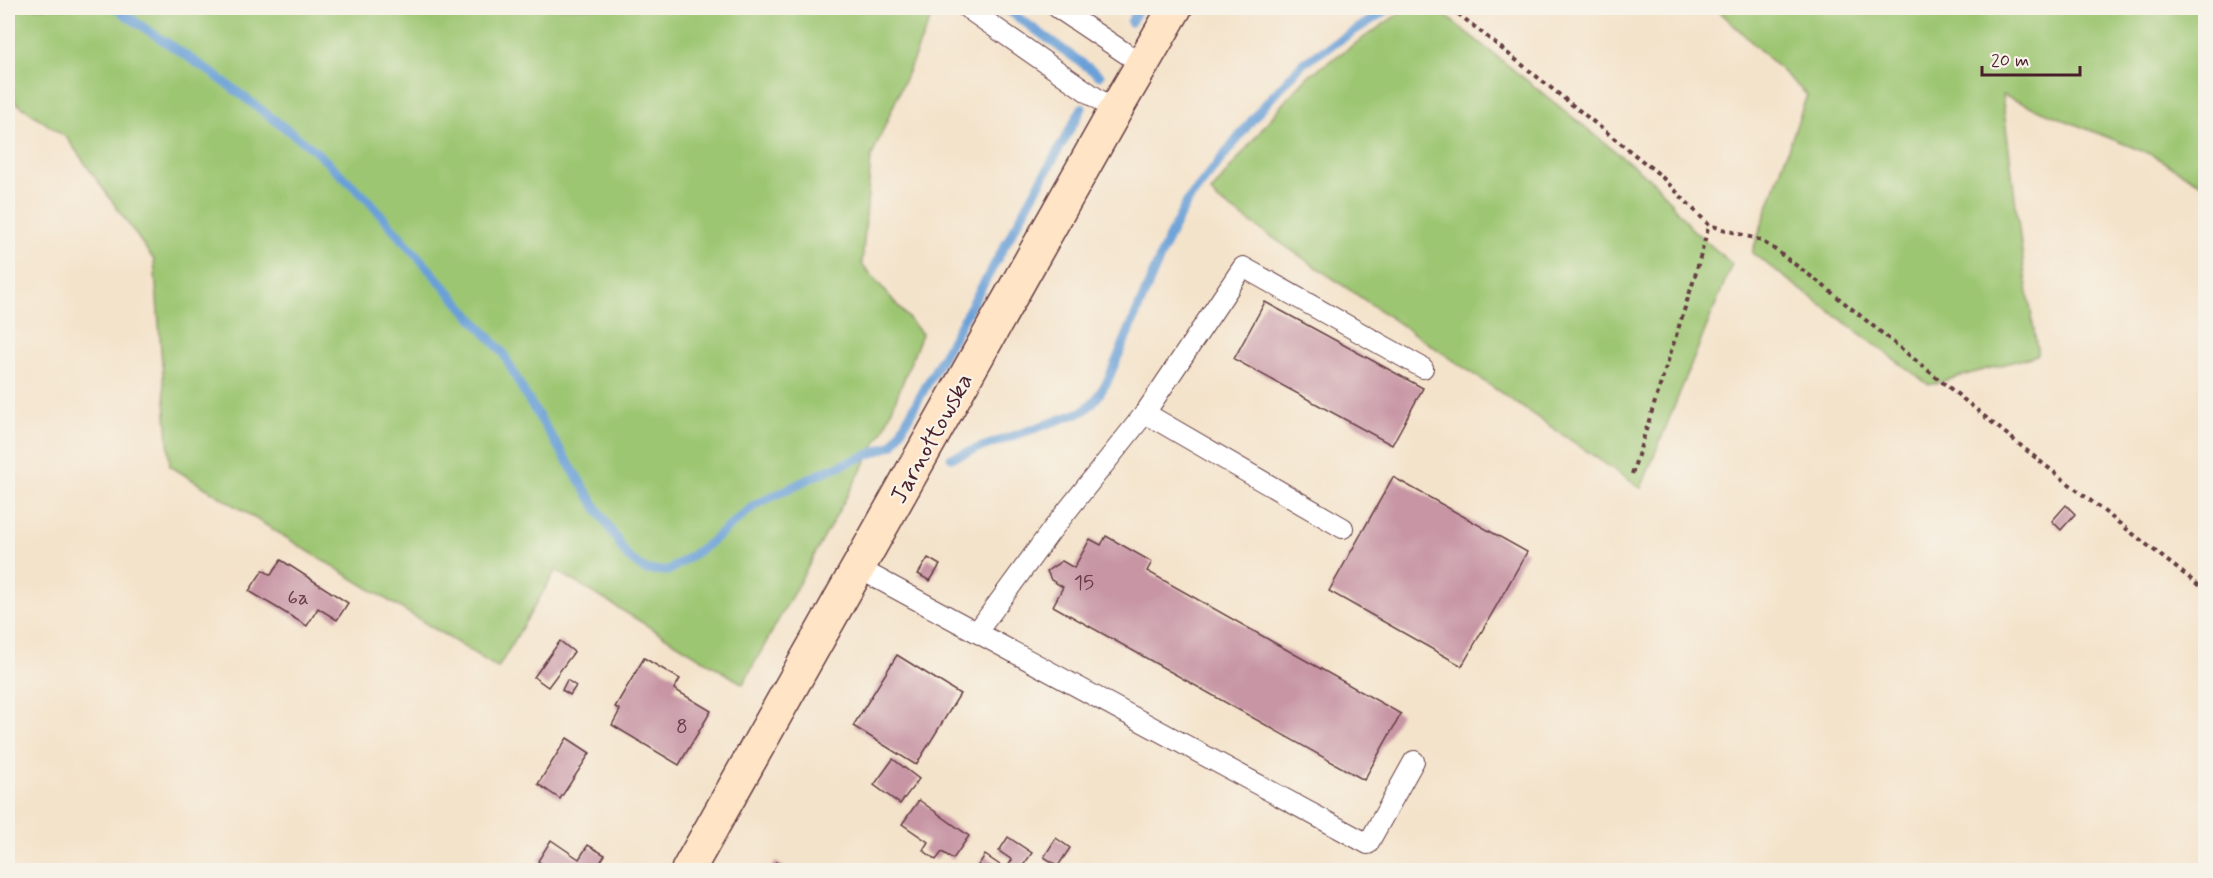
<svg xmlns="http://www.w3.org/2000/svg" width="2213" height="878" viewBox="0 0 2213 878" font-family="Mynerve,sans-serif">
  <rect width="100%" height="100%" fill="#f7f3e8"/>
  <filter id="ink" filterUnits="userSpaceOnUse"><feTurbulence type="fractalNoise" baseFrequency=".0167" numOctaves="2"/><feDisplacementMap in="SourceGraphic" scale="12" xChannelSelector="R" yChannelSelector="G"/><feConvolveMatrix kernelMatrix="1 2 1 2 8 2 1 2 1" color-interpolation-filters="sRGB"/></filter>
  <filter id="wash" filterUnits="userSpaceOnUse"><feTurbulence type="fractalNoise" baseFrequency=".008" numOctaves="4" result="noise"/><feDisplacementMap in="SourceGraphic" scale="24" xChannelSelector="R" yChannelSelector="G"/><feGaussianBlur stdDeviation="1.35" result="paint"/><feColorMatrix in="noise" values="0 0 0 0 0 0 0 0 0 0 0 0 0 0 0 0 0 1.4 0 .05"/><feComposite in="paint" operator="in"/></filter>
  <g filter="url(#wash)">
    <rect width="100%" height="100%" fill="#f4e3cb"/>
    <g fill="#9dc672" stroke="#74724e" stroke-width="1.5">
      <polygon points="8,8 929,8 934,11 871,158 862,264 922,334 884,429 743,684 556,570 498,668 170,466 154,260 67,138 8,97"/>
      <polygon points="1407,8 1436,8 1655,183 1692,229 1732,264 1641,488 1219,201 1211,192 1285,101 1308,76"/>
      <polygon points="1716,8 2205,8 2205,186 2152,155 2002,95 2024,268 2038,355 1929,385 1752,253 1807,95"/>
    </g>
    <g fill="none" stroke-linecap="round" stroke-linejoin="round">
      <g stroke="#6aa0d7" stroke-width="9">
        <polyline points="115,8 215,75 313,149 366,198 503,353 526,396 627,556 645,570 668,571 707,545 755,505 821,473 893,445 1082,108"/>
        <polyline points="1005,8 1100,76"/>
        <polyline points="1131,22 1139,8"/>
        <polyline points="951,458 1084,411 1096,399 1107,382 1167,241 1187,202 1260,110 1302,64 1390,8"/>
      </g>
    </g>
    <g id="blocks">
      <g fill="#c795a4">
        <polygon points="1265,302 1423,388 1392,445 1234,359"/>
        <polygon points="1393,477 1527,552 1462,666 1329,591"/>
        <polygon points="2066,505 2075,514 2061,530 2052,521"/>
        <polygon points="1106,536 1152,562 1147,571 1401,714 1364,780 1053,606 1063,587 1051,580 1047,571 1062,561 1074,568 1090,539 1101,545"/>
        <polygon points="928,558 940,565 930,581 918,574"/>
        <polygon points="281,560 348,603 337,620 318,608 307,626 249,591 263,570 271,575"/>
        <polygon points="560,641 574,652 548,687 534,677"/>
        <polygon points="897,655 960,694 916,765 853,726"/>
        <polygon points="644,658 680,679 674,689 711,711 679,765 612,725 620,710 615,707"/>
        <polygon points="567,680 576,686 570,695 562,690"/>
        <polygon points="567,738 590,753 560,799 538,784"/>
        <polygon points="893,759 919,779 900,804 874,785"/>
        <polygon points="919,800 969,836 953,859 942,852 936,860 923,850 928,842 902,824"/>
        <polygon points="1008,837 1032,853 1020,870 982,870 977,867 985,855 1006,869 1012,860 999,851"/>
        <polygon points="1056,838 1070,848 1058,866 1044,857"/>
        <polygon points="551,840 579,859 588,845 605,855 595,870 551,870 538,861"/>
        <polygon points="776,862 788,870 770,870"/>
      </g>
    </g>
  </g>
  <g filter="url(#ink)">
    <use href="#blocks" fill-opacity="0" stroke="#643c43" stroke-width="1.5"/>
    <g fill="none" stroke-linecap="round" stroke-linejoin="round">
      <g stroke="#643c43" stroke-width="22">
        <g id="lane">
          <polyline points="967,8 1115,111"/>
          <polyline points="1058,8 1143,65"/>
          <polyline points="1145,413 1243,267 1423,368"/>
          <polyline points="858,568 1368,844 1414,761"/>
          <polyline points="977,632 1051,531 1145,413 1343,528"/>
        </g>
      </g>
      <g stroke="#643c43" stroke-width="36">
        <polyline id="secondary" points="688,870 1115,111 1175,8"/>
      </g>
      <g stroke="#643c43" stroke-width="4" stroke-dasharray="4.5 4.5" stroke-linecap="butt">
        <polyline points="1451,8 1660,175 1709,225 1757,239 1770,246 1820,283 2041,462 2206,591"/>
        <polyline points="1632,474 1695,276 1709,225"/>
      </g>
      <use href="#lane" stroke="#fff" stroke-width="20"/>
      <use href="#secondary" stroke="#ffe4c6" stroke-width="33"/>
    </g>
  </g>
  <g text-anchor="middle" stroke-width="4.5" stroke-linejoin="round" paint-order="stroke">
    <g font-size="21" fill="#693c49">
      <text x="1084" y="589">15</text>
      <text x="298" y="604">6a</text>
      <text x="682" y="733">8</text>
    </g>
    <g font-size="24" fill="#4a1f2b" stroke="#f7f3e8">
      <text transform="translate(931 438) rotate(-61)" y="8">Jarnołtowska</text>
    </g>
  </g>
  <rect width="2213" height="878" fill="none" stroke="#f7f3e8" stroke-width="30"/>
  <path d="M1982 66v9h98v-9" fill="none" stroke="#4a1f2b" stroke-width="3"/>
  <text x="1991" y="66" font-size="18" fill="#4a1f2b" stroke="#f7f3e8" stroke-width="4.5" paint-order="stroke">20 m</text>
</svg>
